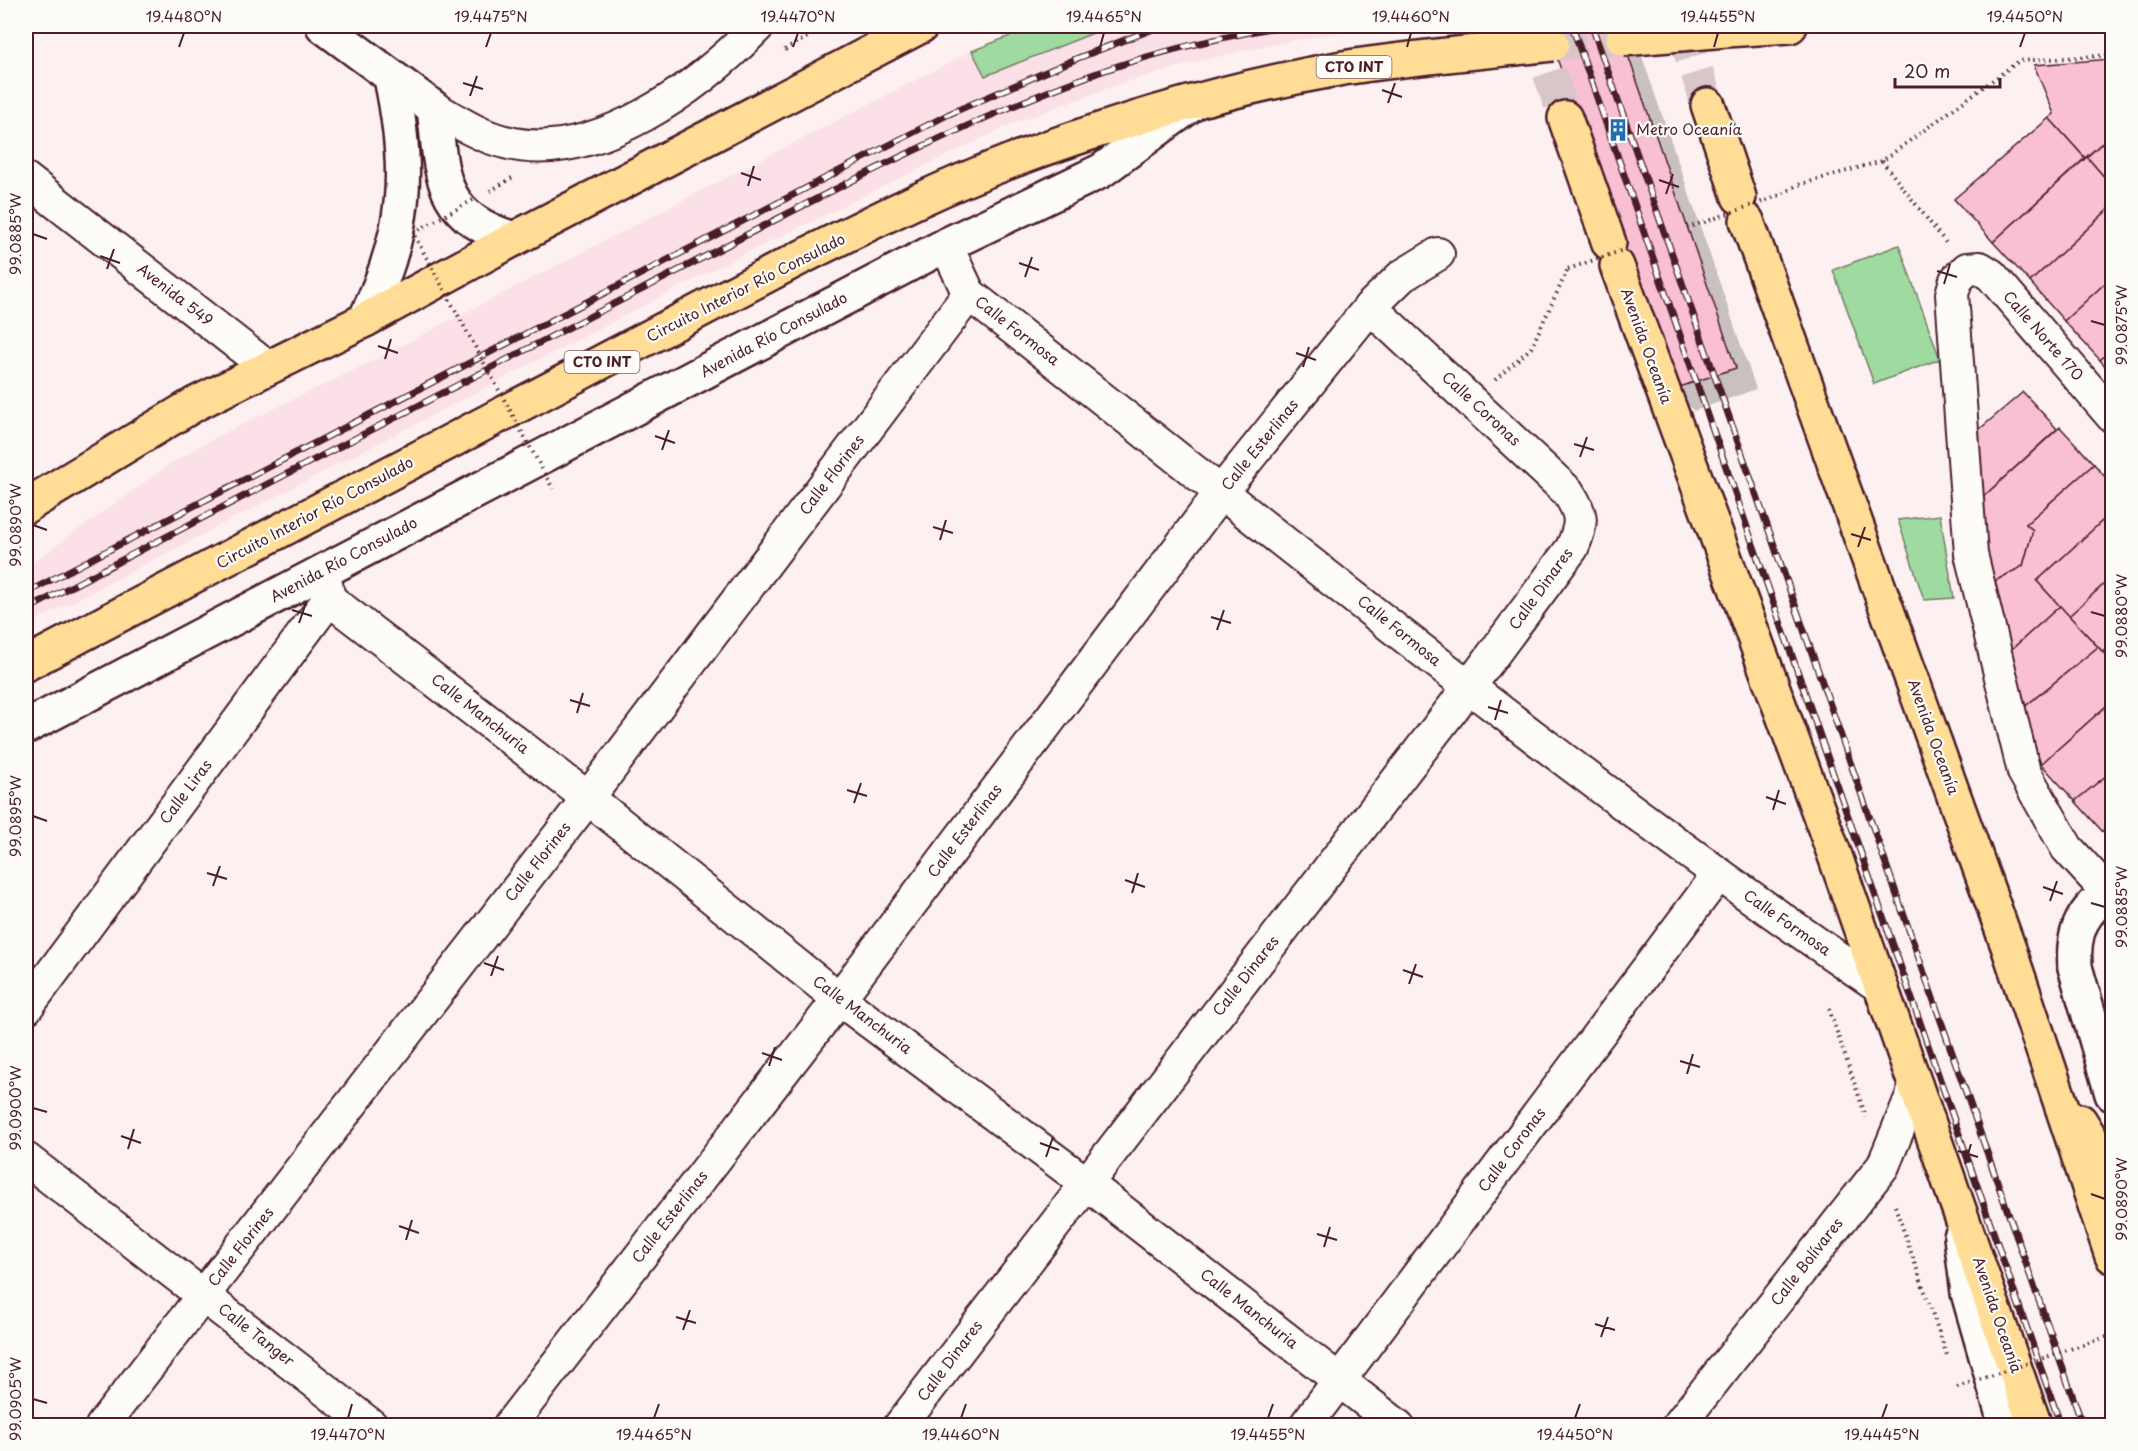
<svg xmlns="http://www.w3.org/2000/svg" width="2138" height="1451" viewBox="0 0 2138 1451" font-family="'Playpen Sans',sans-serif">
  <rect width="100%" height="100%" fill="#fcf0f0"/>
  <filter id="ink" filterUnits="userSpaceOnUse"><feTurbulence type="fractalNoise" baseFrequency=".0167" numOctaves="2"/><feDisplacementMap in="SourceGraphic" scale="12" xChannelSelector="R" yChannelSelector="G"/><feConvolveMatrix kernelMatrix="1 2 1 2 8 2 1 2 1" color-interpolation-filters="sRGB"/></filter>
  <g filter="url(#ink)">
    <polygon fill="#fbe1e7" points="1111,26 1382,26 1273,44 1196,62 1116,85 1007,126 716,268 26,626 26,567 173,462 220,435 362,366 972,51 985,76"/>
    <g fill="#9fdaa0" stroke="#747c66" stroke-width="1.5">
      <polygon points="1035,26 1111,26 985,76 972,51"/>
      <polygon points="1899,245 1940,359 1874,384 1833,270"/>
      <polygon points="1940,515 1954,598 1924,600 1898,520"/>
    </g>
    <g fill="#0003">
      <polygon points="1481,26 1808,26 1637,42 1756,389 1694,411 1673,390 1556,49 1502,54 1481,33"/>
      <polygon points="2112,60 2112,372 1957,200 2056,114 2037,66"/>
      <polygon points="2033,404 2112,485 2112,840 2042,763 1974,507"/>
    </g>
    <g fill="#f9bfd2" stroke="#4a1f2b" stroke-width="1.5">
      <polygon points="1479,26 1566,26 1480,34"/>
      <polygon points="1546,26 1618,26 1736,368 1671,390"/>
      <polygon points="2112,59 2112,134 2085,158 2049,118 2054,114 2034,65"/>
      <polygon points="2049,118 2085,158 1993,242 1954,199"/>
      <polygon points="2112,134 2112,186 2087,157"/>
      <polygon points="2087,157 2112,186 2112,206 2030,282 1993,242"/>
      <polygon points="2112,206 2112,277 2064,321 2030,282"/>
      <polygon points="2112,277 2112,349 2100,360 2064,321"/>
      <polygon points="2112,349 2112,374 2100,360"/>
      <polygon points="2023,392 2057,429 1972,507 1968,439"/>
      <polygon points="2060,427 2094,464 2026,524 2033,530 2023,566 1982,588 1972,507"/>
      <polygon points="2094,464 2112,485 2112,512 2037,581 2060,606 2004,656 1982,588 2023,566 2033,530 2026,524"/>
      <polygon points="2112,512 2112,577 2069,616 2037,581"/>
      <polygon points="2112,577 2112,643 2103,652 2069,616"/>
      <polygon points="2060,606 2098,647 2022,709 2004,656"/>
      <polygon points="2112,643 2112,662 2103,652"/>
      <polygon points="2098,647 2112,662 2112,701 2041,764 2022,709"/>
      <polygon points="2112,701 2112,771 2075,801 2041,764"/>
      <polygon points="2112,771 2112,842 2075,801"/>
    </g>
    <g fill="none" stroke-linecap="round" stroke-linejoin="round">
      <g stroke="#d8c6c9" stroke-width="33" stroke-dasharray="33 16" stroke-linecap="butt">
        <polyline points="1533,26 1565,118"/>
        <polyline points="1681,26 1708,105"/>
      </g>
      <polyline stroke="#d8c6c9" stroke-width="33" stroke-dasharray="33 16" stroke-linecap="butt" points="1552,44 1623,39"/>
      <g stroke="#4a1f2b" stroke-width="36">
        <g id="minor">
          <path d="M434,108C457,121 479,136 505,142C594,166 700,86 758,26"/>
          <polyline points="26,179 267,367"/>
          <path d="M946,245L969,294C1271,529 1565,774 1882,988"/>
          <polyline points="2112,416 1991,275 1980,268 1967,269 1956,280 1952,294 1971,554 2024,772 2067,848 2112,897"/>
          <polyline points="329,599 588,798 839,999 1086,1183 1398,1426"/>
          <polyline points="26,1008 329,599 325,579"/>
          <polyline points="26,1159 372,1426"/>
          <polyline points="102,1426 588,798 969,294"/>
          <polyline points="509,1426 839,999 1222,491 1370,307 1402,276 1438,254"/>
          <path d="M900,1426L1469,687L1572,548C1583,523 1583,515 1568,492L1370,307"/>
          <polyline points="1305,1426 1718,875"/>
          <polyline points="1678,1426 1883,1166 1916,1086"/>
        </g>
      </g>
      <g stroke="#4a1f2b" stroke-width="38">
        <g id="tertiary">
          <path d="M323,26L434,108C442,176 438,216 514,239"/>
          <path d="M365,320C407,231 411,173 391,78"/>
          <path d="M2075,967C2072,930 2083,911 2112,889"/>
        </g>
      </g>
      <g stroke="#4a1f2b" stroke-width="38">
        <g id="secondary">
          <polyline points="26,727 946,245 1101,171 1195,102"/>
          <polyline points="2075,967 2112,1094"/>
          <polyline points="1961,1237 1968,1293 2006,1426"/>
        </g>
      </g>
      <g stroke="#4a1f2b" stroke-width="38">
        <g id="trunk">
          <polyline points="1708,105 1739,197"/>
          <polyline points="1565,118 1609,243"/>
          <polyline points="1747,221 2009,949 2112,1256"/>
          <polyline points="1617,266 1835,856 2035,1426"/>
          <polyline points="2080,1121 2112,1173"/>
        </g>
      </g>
      <g stroke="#4a1f2b" stroke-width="38">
        <g id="motorway">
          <polyline points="1726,30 1790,26"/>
          <polyline points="26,506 195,404 365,320 514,239 921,26"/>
          <path d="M26,664L796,260C867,225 937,189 1011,161C1118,121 1230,88 1343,68C1400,59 1457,54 1515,48"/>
        </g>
      </g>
      <g stroke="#4a1f2b" stroke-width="4" stroke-dasharray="1.5 4.5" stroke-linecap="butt">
        <polyline points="785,50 827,26"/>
        <polyline points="1882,161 1946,243"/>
        <polyline points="490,191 512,178"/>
        <polyline points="1778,196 1798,185 1882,161 2019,61 2112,55"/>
        <polyline points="1495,380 1531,348 1568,269"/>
        <polyline points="1829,1009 1866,1117"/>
        <polyline points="1895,1206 1948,1358"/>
      </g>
      <use href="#minor" stroke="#fdfcf7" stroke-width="32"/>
      <use href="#tertiary" stroke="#fdfcf7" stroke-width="33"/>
      <use href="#secondary" stroke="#fdfcf7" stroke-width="33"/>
      <use href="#trunk" stroke="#ffdd96" stroke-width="33"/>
      <use href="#motorway" stroke="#ffdd96" stroke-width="33"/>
      <g stroke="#4a1f2b" stroke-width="7">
        <g id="rail">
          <polyline points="1572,26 2061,1426"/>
          <polyline points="1592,26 2083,1426"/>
          <polyline points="26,593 949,114 1078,58 1161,26"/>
          <path d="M26,610C230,503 435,397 639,291C786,215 932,134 1086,77C1150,53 1216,38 1282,26"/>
        </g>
      </g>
      <use href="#rail" stroke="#fdfcf7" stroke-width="4.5" stroke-dasharray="14" stroke-linecap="butt"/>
      <g stroke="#4a1f2b" stroke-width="38" stroke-linecap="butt">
        <g id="motorway-bridge">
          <polyline points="1623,39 1726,30"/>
          <polyline points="1515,48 1552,44"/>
        </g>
      </g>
      <g stroke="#4a1f2b" stroke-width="4" stroke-dasharray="1.5 4.5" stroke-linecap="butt">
        <polyline points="473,200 413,233 553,489"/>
        <polyline points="1687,228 1778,196"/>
        <polyline points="1568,269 1623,250"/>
        <polyline points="1957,1387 2112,1335"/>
      </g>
      <use href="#motorway-bridge" stroke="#ffdd96" stroke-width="33"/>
    </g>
  </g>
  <path fill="none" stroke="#4a1f2b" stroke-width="2" d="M179,47L184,33M486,47L491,33M793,47L798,33M1100,47L1104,33M1407,47L1411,33M1714,47L1718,33M2020,47L2025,33M463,83L483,89M1382,90L1402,97M470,96L477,76M1388,103L1395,83M741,173L761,180M1659,180L1679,187M748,186L754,166M1666,194L1673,174M33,234L47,239M100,256L120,263M1019,263L1039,270M107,269L114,249M1937,271L1957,277M1025,277L1032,257M1944,284L1950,264M2091,321L2105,325M378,346L398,353M1296,353L1316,360M385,359L391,339M1303,367L1309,347M655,436L675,443M1574,444L1594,450M662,450L669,430M1580,457L1587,437M33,525L47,530M933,527L953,533M1851,534L1871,540M940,540L946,520M1858,547L1865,527M292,610L312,616M2091,612L2105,616M1211,617L1231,623M299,623L306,603M1217,630L1224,610M570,700L590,706M1488,707L1508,713M577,713L583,693M1495,720L1501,700M847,790L867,796M1766,797L1786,804M854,803L861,783M1773,810L1779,790M33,816L47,821M207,873L227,879M1125,880L1145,887M213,886L220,866M2043,887L2063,894M1132,893L1138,873M2050,901L2057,881M2091,903L2105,907M484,963L504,970M1403,970L1423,977M491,976L498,956M1409,984L1416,964M762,1053L782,1060M1680,1061L1700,1067M769,1066L775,1047M1687,1074L1693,1054M33,1108L47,1112M121,1136L141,1143M1040,1143L1059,1150M128,1149L134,1129M1958,1151L1978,1157M1046,1157L1053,1137M1965,1164L1971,1144M2091,1194L2105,1199M399,1226L419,1233M1317,1234L1337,1240M406,1240L412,1220M1324,1247L1330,1227M676,1317L696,1323M1595,1324L1615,1330M683,1330L690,1310M1601,1337L1608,1317M33,1399L47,1403M348,1418L352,1404M654,1418L659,1404M961,1418L966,1404M1268,1418L1273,1404M1575,1418L1580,1404M1882,1418L1887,1404"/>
  <defs>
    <g id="building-bare" transform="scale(1.8)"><path d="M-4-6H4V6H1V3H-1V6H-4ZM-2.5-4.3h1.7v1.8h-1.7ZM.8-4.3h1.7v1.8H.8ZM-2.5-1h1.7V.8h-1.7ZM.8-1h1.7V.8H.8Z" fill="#1f6fb2" stroke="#fdfcf7" stroke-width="2.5" paint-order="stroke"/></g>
  </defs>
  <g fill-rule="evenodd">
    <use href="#building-bare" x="1618" y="130"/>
  </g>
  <g text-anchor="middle" stroke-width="4.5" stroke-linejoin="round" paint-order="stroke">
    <g fill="#fdfcf7" stroke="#806168" stroke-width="1.5">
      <rect x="1316.5" y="56" width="75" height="22" rx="4.5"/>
      <rect x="564.5" y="351" width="75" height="22" rx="4.5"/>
    </g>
    <g font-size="14" font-weight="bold" fill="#4a1f2b">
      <text x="1354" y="72">CTO INT</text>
      <text x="602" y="367">CTO INT</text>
    </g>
    <g font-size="15" fill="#4a1f2b" stroke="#fdfcf7" text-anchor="start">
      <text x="1636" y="135">Metro Oceanía</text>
    </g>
    <g font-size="15" fill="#4a1f2b" stroke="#fdfcf7">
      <text transform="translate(746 288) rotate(-27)" y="5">Circuito Interior Río Consulado</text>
      <text transform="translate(175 295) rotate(38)" y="5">Avenida 549</text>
      <text transform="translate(1017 331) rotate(38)" y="5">Calle Formosa</text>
      <text transform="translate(774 335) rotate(-28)" y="5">Avenida Río Consulado</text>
      <text transform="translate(2043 336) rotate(49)" y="5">Calle Norte 170</text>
      <text transform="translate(1646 346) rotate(70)" y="5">Avenida Oceanía</text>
      <text transform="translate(1481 409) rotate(43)" y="5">Calle Coronas</text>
      <text transform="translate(1260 445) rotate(-51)" y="5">Calle Esterlinas</text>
      <text transform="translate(832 475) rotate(-53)" y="5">Calle Florines</text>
      <text transform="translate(315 513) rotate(-28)" y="5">Circuito Interior Río Consulado</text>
      <text transform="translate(344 560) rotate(-28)" y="5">Avenida Río Consulado</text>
      <text transform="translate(1541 589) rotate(-54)" y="5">Calle Dinares</text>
      <text transform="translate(1399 631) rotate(39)" y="5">Calle Formosa</text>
      <text transform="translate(480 714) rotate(38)" y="5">Calle Manchuria</text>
      <text transform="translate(1933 737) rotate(70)" y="5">Avenida Oceanía</text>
      <text transform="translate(186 792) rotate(-53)" y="5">Calle Liras</text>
      <text transform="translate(965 831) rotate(-53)" y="5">Calle Esterlinas</text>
      <text transform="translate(538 862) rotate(-52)" y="5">Calle Florines</text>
      <text transform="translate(1787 923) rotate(35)" y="5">Calle Formosa</text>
      <text transform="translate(1246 976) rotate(-52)" y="5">Calle Dinares</text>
      <text transform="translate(862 1015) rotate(37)" y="5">Calle Manchuria</text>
      <text transform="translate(1512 1150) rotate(-53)" y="5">Calle Coronas</text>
      <text transform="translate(670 1217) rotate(-52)" y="5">Calle Esterlinas</text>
      <text transform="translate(241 1247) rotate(-52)" y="5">Calle Florines</text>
      <text transform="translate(1807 1262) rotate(-52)" y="5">Calle Bolívares</text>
      <text transform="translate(1249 1309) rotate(38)" y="5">Calle Manchuria</text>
      <text transform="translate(1997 1315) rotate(71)" y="5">Avenida Oceanía</text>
      <text transform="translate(256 1335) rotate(38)" y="5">Calle Tanger</text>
      <text transform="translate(950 1361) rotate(-53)" y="5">Calle Dinares</text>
    </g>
  </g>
  <rect width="2138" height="1451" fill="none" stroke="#fdfcf7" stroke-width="66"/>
  <path d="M1895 78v9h105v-9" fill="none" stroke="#4a1f2b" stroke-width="3"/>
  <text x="1904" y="78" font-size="18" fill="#4a1f2b" stroke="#fdfcf7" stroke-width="4.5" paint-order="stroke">20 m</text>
  <rect x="33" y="33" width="2072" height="1385" fill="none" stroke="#4a1f2b" stroke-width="2"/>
  <g font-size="15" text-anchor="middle" fill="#4a1f2b">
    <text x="184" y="22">19.4480°N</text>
    <text x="491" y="22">19.4475°N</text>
    <text x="798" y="22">19.4470°N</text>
    <text x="1104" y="22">19.4465°N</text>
    <text x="1411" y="22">19.4460°N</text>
    <text x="1718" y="22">19.4455°N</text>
    <text x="2025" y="22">19.4450°N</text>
    <text transform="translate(16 234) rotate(-90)" y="5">99.0885°W</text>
    <text transform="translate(2122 325) rotate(-90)" y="5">99.0875°W</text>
    <text transform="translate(16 525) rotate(-90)" y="5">99.0890°W</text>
    <text transform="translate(2122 616) rotate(-90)" y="5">99.0880°W</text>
    <text transform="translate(16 816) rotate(-90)" y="5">99.0895°W</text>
    <text transform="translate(2122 907) rotate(-90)" y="5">99.0885°W</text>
    <text transform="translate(16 1108) rotate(-90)" y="5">99.0900°W</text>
    <text transform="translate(2122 1199) rotate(-90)" y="5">99.0890°W</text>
    <text transform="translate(16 1399) rotate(-90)" y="5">99.0905°W</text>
    <text x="348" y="1440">19.4470°N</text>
    <text x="654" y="1440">19.4465°N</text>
    <text x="961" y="1440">19.4460°N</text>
    <text x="1268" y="1440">19.4455°N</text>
    <text x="1575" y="1440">19.4450°N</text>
    <text x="1882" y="1440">19.4445°N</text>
  </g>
</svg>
